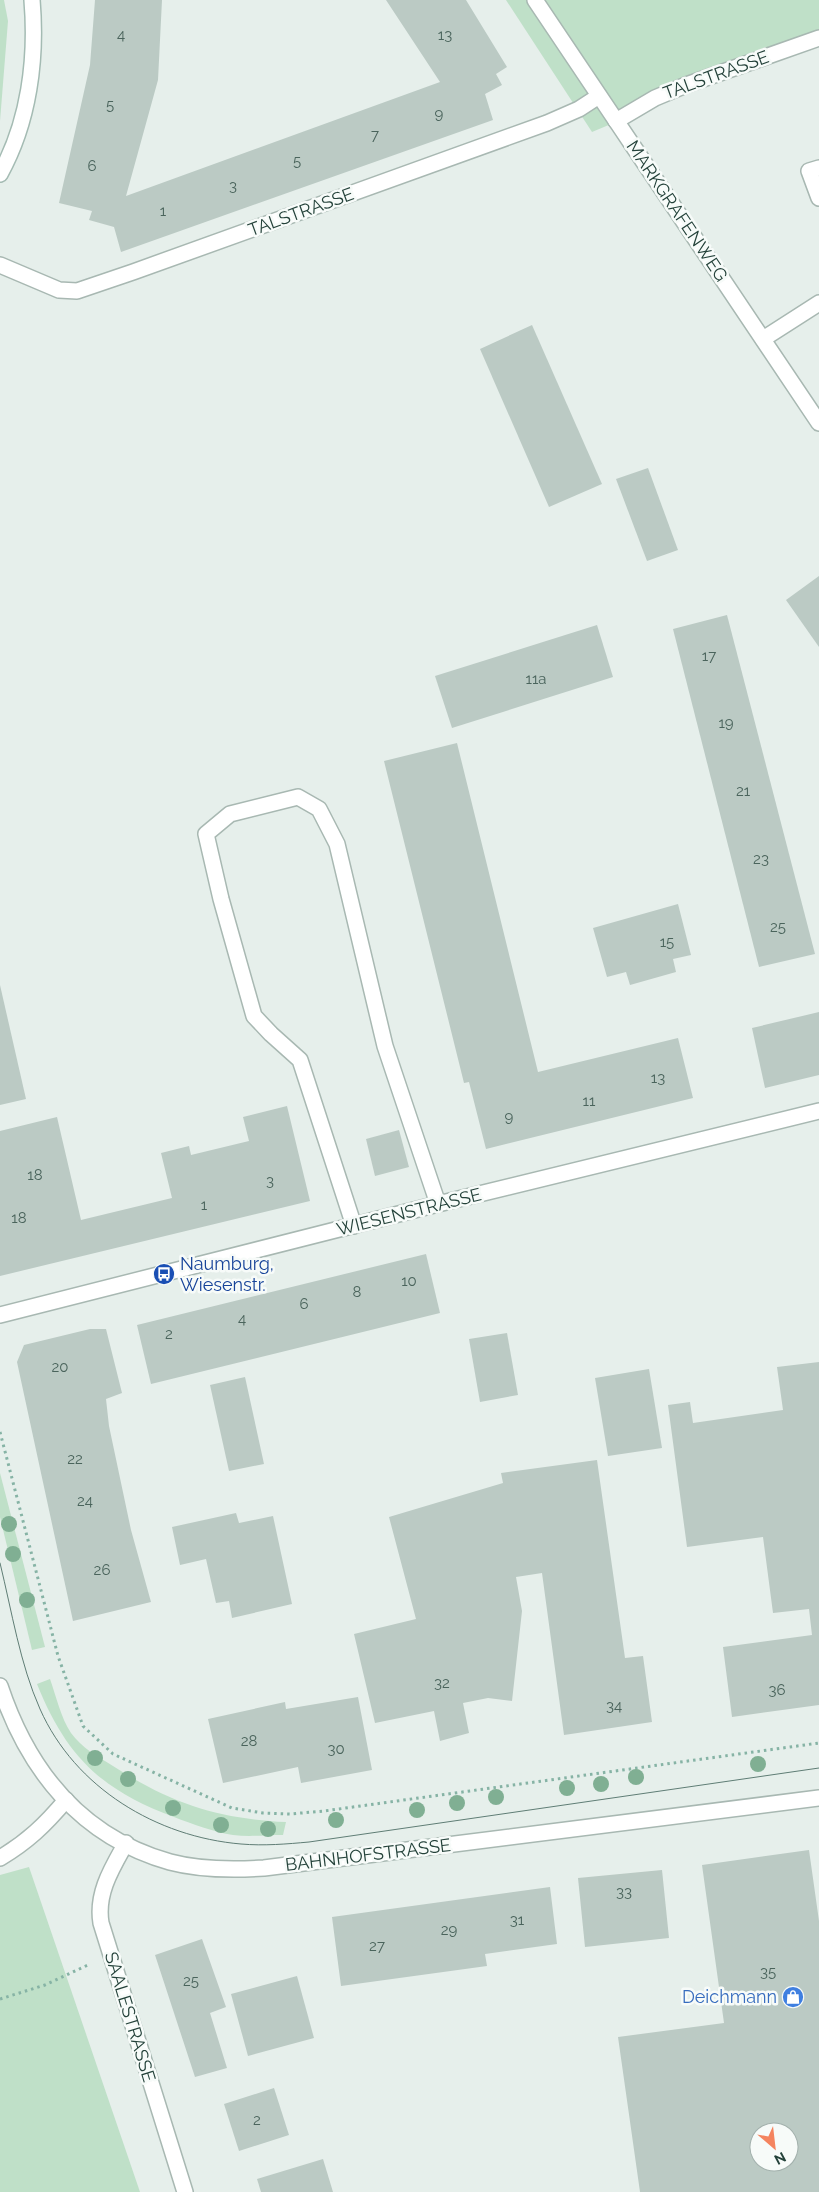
<svg xmlns="http://www.w3.org/2000/svg" width="819" height="2192" viewBox="0 0 819 2192" font-family="Raleway,sans-serif">
  <rect width="100%" height="100%" fill="#e6efeb"/>
  <g fill="#bfe0c8">
    <polygon points="0,0 4,0 8,21 0,121"/>
    <polygon points="506,0 819,0 819,37 592,132"/>
    <polygon points="0,1473 45,1647 32,1650 0,1517"/>
    <path d="M50,1679C56,1696 61,1718 71,1733C82,1748 97,1756 113,1766C170,1803 218,1819 286,1822L283,1835C267,1835 249,1837 233,1835C214,1832 192,1824 174,1817C101,1790 66,1756 37,1684Z"/>
    <polygon points="29,1867 140,2192 0,2192 0,1875"/>
  </g>
  <g fill="#bbcac4" fill-rule="evenodd">
    <polygon points="95,0 162,0 158,80 126,196 440,82 386,0 466,0 507,67 496,74 502,85 485,94 493,120 121,252 114,227 89,220 92,211 59,203 90,65"/>
    <polygon points="532,325 602,484 549,507 480,349"/>
    <polygon points="648,468 678,550 647,561 616,479"/>
    <polygon points="819,576 819,647 786,600"/>
    <polygon points="727,615 815,954 759,967 673,629"/>
    <polygon points="597,625 613,677 452,728 435,676"/>
    <polygon points="457,743 538,1072 678,1038 693,1098 486,1149 469,1082 464,1083 384,761"/>
    <polygon points="678,904 691,955 673,959 676,972 630,985 626,972 607,977 593,928"/>
    <polygon points="0,985 26,1099 0,1105"/>
    <polygon points="819,1012 819,1075 765,1088 752,1028"/>
    <polygon points="287,1106 310,1201 0,1276 0,1131 57,1117 81,1220 172,1198 161,1153 189,1146 191,1155 249,1141 243,1117"/>
    <polygon points="399,1130 409,1167 375,1176 366,1139"/>
    <polygon points="426,1254 440,1313 151,1384 137,1325"/>
    <polygon points="90,1329 106,1329 122,1393 106,1399 109,1426 131,1530 151,1602 73,1621 17,1362 24,1345"/>
    <polygon points="507,1333 518,1395 480,1402 469,1339"/>
    <polygon points="819,1362 819,1705 732,1717 723,1647 812,1635 809,1609 773,1613 763,1537 687,1547 668,1405 690,1402 693,1423 783,1410 777,1367"/>
    <polygon points="649,1369 662,1448 608,1456 595,1378"/>
    <polygon points="245,1377 264,1464 229,1471 210,1385"/>
    <polygon points="597,1460 625,1658 643,1656 652,1722 564,1735 542,1573 516,1577 522,1611 512,1701 488,1698 463,1703 469,1733 440,1741 434,1711 375,1723 354,1634 416,1619 389,1517 503,1483 501,1473"/>
    <polygon points="236,1513 239,1523 273,1516 292,1604 232,1618 229,1601 216,1603 206,1559 180,1565 172,1527"/>
    <polygon points="358,1697 372,1770 301,1783 298,1767 223,1783 208,1719 285,1702 286,1709"/>
    <path d="M809,1850L819,1921V2192H640L618,2037L724,2023L702,1865ZM759,2132H789V2162H759Z"/>
    <polygon points="662,1870 669,1938 585,1947 578,1878"/>
    <polygon points="550,1887 557,1944 485,1954 487,1966 341,1986 332,1917"/>
    <polygon points="202,1939 226,2007 210,2013 227,2068 195,2077 155,1955"/>
    <polygon points="297,1976 314,2038 248,2056 231,1994"/>
    <polygon points="274,2088 289,2135 239,2151 224,2104"/>
    <polygon points="323,2159 333,2192 261,2192 257,2179"/>
  </g>
  <g fill="none" stroke-linecap="round" stroke-linejoin="round">
    <g stroke="#a8b8b2" stroke-width="18">
      <g id="service">
        <polyline points="616,121 655,98 686,85 819,38"/>
        <polyline points="819,168 809,171 819,198"/>
        <polyline points="763,339 819,303"/>
        <polyline points="354,1226 300,1060 271,1034 254,1016 221,899 206,834 230,814 298,797 319,809 337,844 385,1046 438,1204"/>
        <path d="M0,1858C27,1842 45,1825 66,1800"/>
      </g>
    </g>
    <g stroke="#a8b8b2" stroke-width="18">
      <g id="minor">
        <polyline points="535,0 819,423"/>
        <polyline points="0,265 59,290 77,291 133,272 547,123 579,109 599,96"/>
        <polyline points="0,1315 438,1204 819,1111"/>
        <path d="M0,1686C28,1770 81,1837 170,1862C200,1870 233,1870 264,1868L819,1798"/>
        <path d="M126,1843C112,1868 96,1893 101,1923L185,2192"/>
      </g>
    </g>
    <g stroke="#a4bbb3" stroke-width="18">
      <path id="secondary" d="M0,174C29,122 37,59 32,0"/>
    </g>
    <g stroke="#86b3a5" stroke-width="3" stroke-dasharray="2.5 4" stroke-linecap="butt">
      <polyline points="0,1432 58,1656 83,1726 113,1754 232,1808 263,1813 290,1814 324,1811 819,1743"/>
      <polyline points="0,1999 45,1985 88,1965"/>
    </g>
    <use href="#service" stroke="#fff" stroke-width="15"/>
    <use href="#minor" stroke="#fff" stroke-width="15"/>
    <use href="#secondary" stroke="#fff" stroke-width="15"/>
    <path stroke="#5f7d75" stroke-width="1" d="M0,1563C12,1612 20,1664 40,1709C75,1788 157,1837 241,1844C264,1846 287,1844 309,1842L819,1768"/>
  </g>
  <g fill="#80af93">
    <circle cx="9" cy="1524" r="8"/>
    <circle cx="13" cy="1554" r="8"/>
    <circle cx="27" cy="1600" r="8"/>
    <circle cx="95" cy="1758" r="8"/>
    <circle cx="758" cy="1764" r="8"/>
    <circle cx="636" cy="1777" r="8"/>
    <circle cx="128" cy="1779" r="8"/>
    <circle cx="601" cy="1784" r="8"/>
    <circle cx="567" cy="1788" r="8"/>
    <circle cx="496" cy="1797" r="8"/>
    <circle cx="457" cy="1803" r="8"/>
    <circle cx="173" cy="1808" r="8"/>
    <circle cx="417" cy="1810" r="8"/>
    <circle cx="336" cy="1820" r="8"/>
    <circle cx="221" cy="1825" r="8"/>
    <circle cx="268" cy="1829" r="8"/>
  </g>
  <defs>
    <g id="bus-disc" transform="scale(1.125)"><circle r="9.5" fill="#1a4fb4" stroke="#f7fbf9"/><path d="M-5-6H5V4H4V6H2V4H-2V6H-4V4H-5ZM-3.5-4V0h7V-4ZM-3.5 1.2v1.5H-2V1.2ZM2 1.2v1.5H3.5V1.2Z" fill="#fff"/></g>
    <g id="shop-disc" transform="scale(1.125)"><circle r="9.5" fill="#3f7fe0" stroke="#f7fbf9"/><path d="M-5-2.5h2.3a2.7 3.5 0 0 1 5.4 0H5L5.5 6h-11ZM-1.5-2.5h3a1.5 2.3 0 0 0-3 0Z" fill="#fff"/></g>
  </defs>
  <g fill-rule="evenodd">
    <use href="#bus-disc" x="164" y="1274"/>
    <use href="#shop-disc" x="793" y="1997"/>
  </g>
  <g text-anchor="middle" stroke-width="5" stroke-linejoin="round" paint-order="stroke">
    <g font-size="15" fill="#4a645c">
      <text x="121" y="40">4</text>
      <text x="445" y="40">13</text>
      <text x="110" y="110">5</text>
      <text x="439" y="119">9</text>
      <text x="375" y="140">7</text>
      <text x="297" y="166">5</text>
      <text x="92" y="171">6</text>
      <text x="233" y="191">3</text>
      <text x="163" y="216">1</text>
      <text x="709" y="661">17</text>
      <text x="536" y="684">11a</text>
      <text x="726" y="728">19</text>
      <text x="743" y="796">21</text>
      <text x="761" y="864">23</text>
      <text x="778" y="932">25</text>
      <text x="667" y="947">15</text>
      <text x="658" y="1083">13</text>
      <text x="589" y="1106">11</text>
      <text x="509" y="1122">9</text>
      <text x="35" y="1180">18</text>
      <text x="270" y="1186">3</text>
      <text x="204" y="1210">1</text>
      <text x="19" y="1223">18</text>
      <text x="409" y="1286">10</text>
      <text x="357" y="1297">8</text>
      <text x="304" y="1309">6</text>
      <text x="242" y="1324">4</text>
      <text x="169" y="1339">2</text>
      <text x="60" y="1372">20</text>
      <text x="75" y="1464">22</text>
      <text x="85" y="1506">24</text>
      <text x="102" y="1575">26</text>
      <text x="442" y="1688">32</text>
      <text x="777" y="1695">36</text>
      <text x="614" y="1711">34</text>
      <text x="249" y="1746">28</text>
      <text x="336" y="1754">30</text>
      <text x="624" y="1897">33</text>
      <text x="517" y="1925">31</text>
      <text x="449" y="1935">29</text>
      <text x="377" y="1951">27</text>
      <text x="768" y="1977">35</text>
      <text x="191" y="1986">25</text>
      <text x="257" y="2125">2</text>
    </g>
    <g font-size="18" fill="#24423a" stroke="#f7fbf9">
      <text transform="translate(716 75) rotate(-20)" y="6">TALSTRASSE</text>
      <text transform="translate(677 211) rotate(56)" y="6">MARKGRAFENWEG</text>
      <text transform="translate(301 212) rotate(-20)" y="6">TALSTRASSE</text>
      <text transform="translate(409 1212) rotate(-14)" y="6">WIESENSTRASSE</text>
      <text transform="translate(368 1855) rotate(-7)" y="6">BAHNHOFSTRASSE</text>
      <text transform="translate(130 2017) rotate(73)" y="6">SAALESTRASSE</text>
    </g>
    <g font-size="18" fill="#164399" stroke="#f7fbf9" text-anchor="start">
      <text x="180" y="1270">Naumburg,<tspan x="180" dy="21">Wiesenstr.</tspan></text>
    </g>
    <g font-size="18" fill="#366cbe" stroke="#f7fbf9" text-anchor="end">
      <text x="777" y="2003">Deichmann</text>
    </g>
  </g>
  <g transform="translate(774 2147) rotate(152)"><circle r="24" fill="#f7fbf9" stroke="#a3b1ad"/>
  <path d="M0-4L9 19L0 12L-9 19Z" fill="#f4845f"/>
  <text y="-8" font-size="14" font-weight="bold" text-anchor="middle" fill="#24423a">N</text>
  </g>
</svg>
